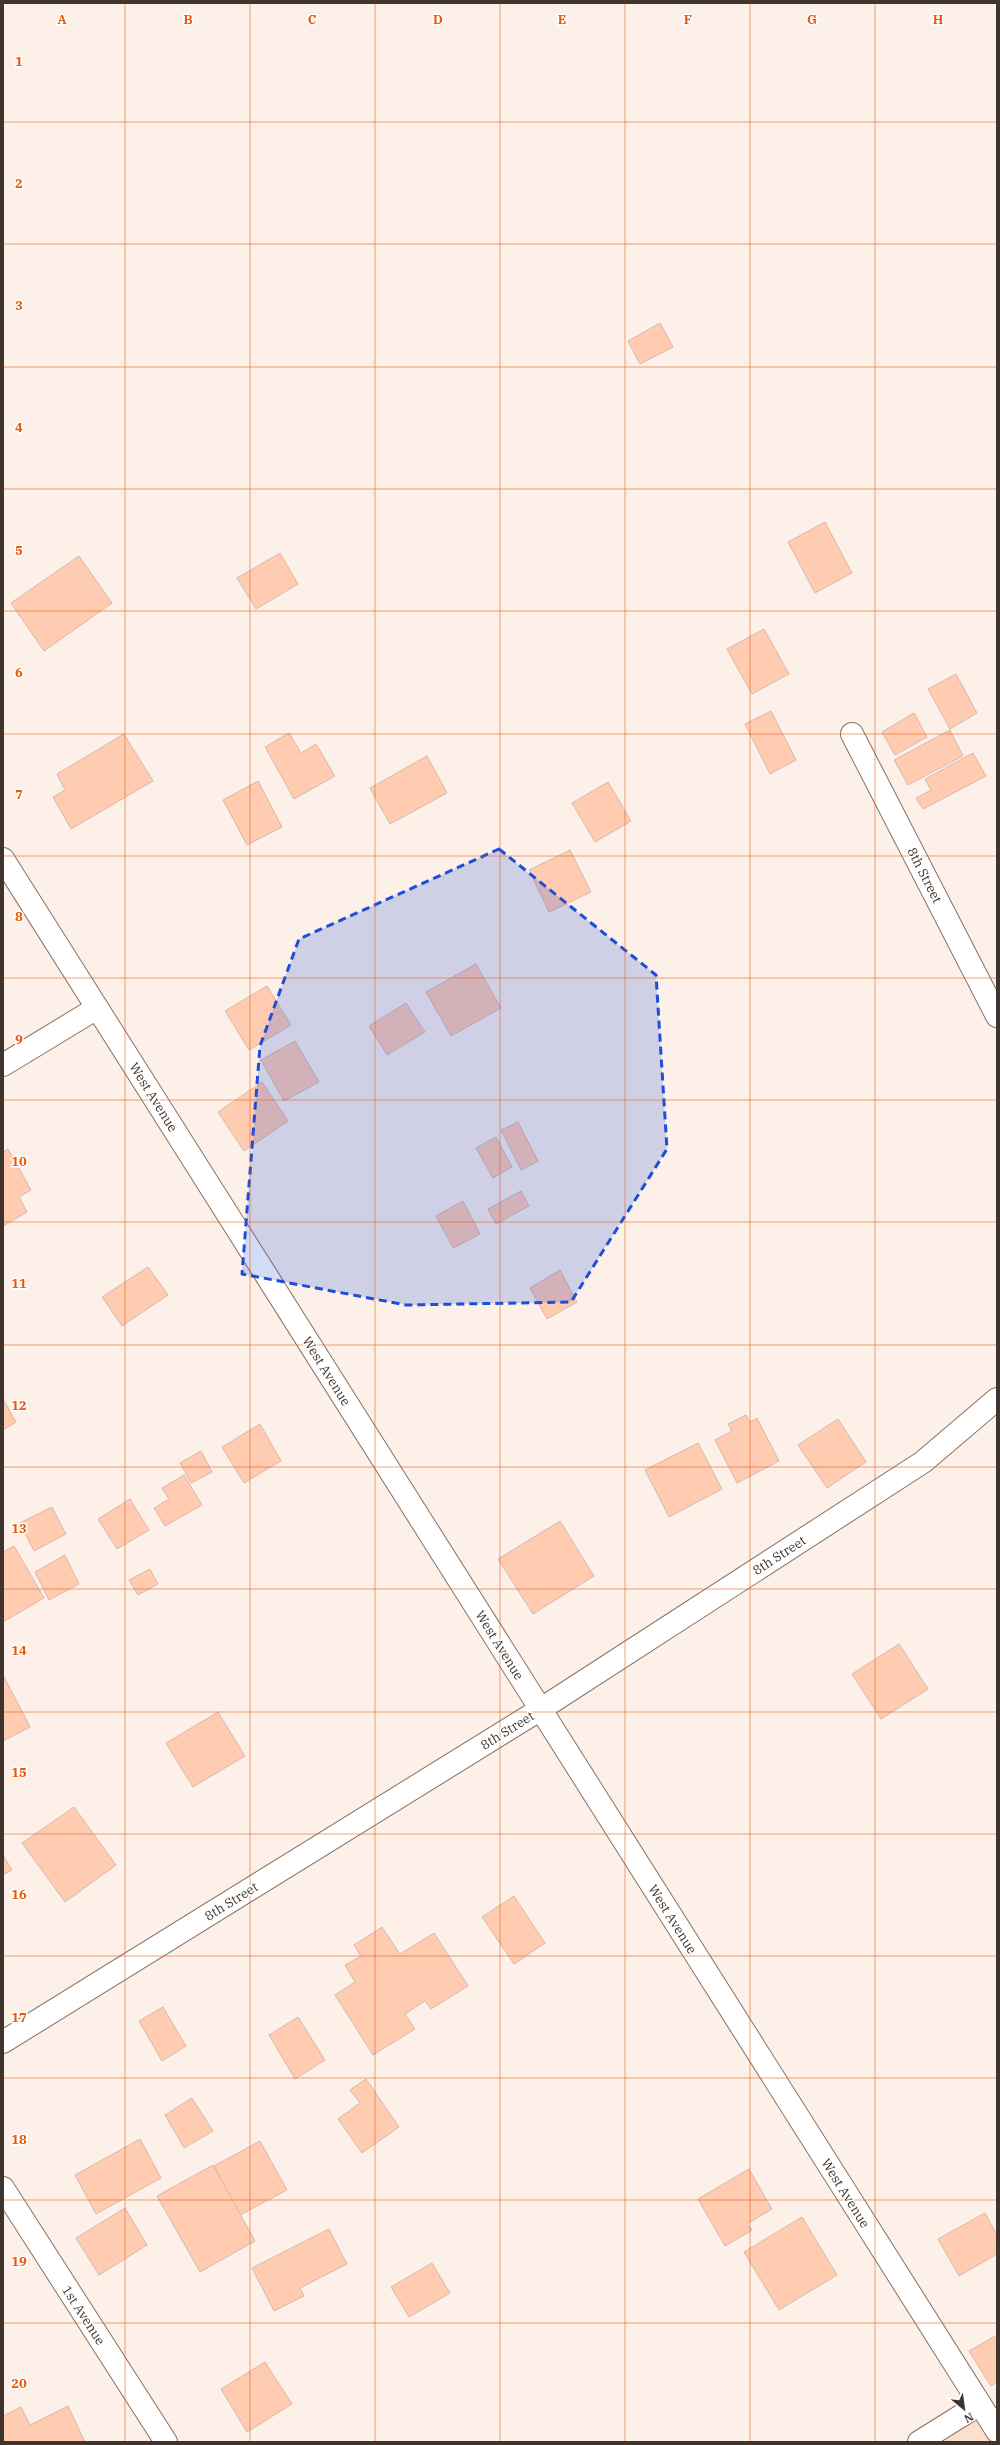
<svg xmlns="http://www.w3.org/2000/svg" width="1000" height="2445" viewBox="0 0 1000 2445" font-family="'IBM Plex Serif',serif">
  <rect width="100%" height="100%" fill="#fcf0e9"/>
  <polygon fill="#fce0ce" points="997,2407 997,2442 931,2442"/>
  <g fill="#ffcbb1" stroke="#d6b9ab">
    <polygon points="660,323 673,347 640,364 628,341"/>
    <polygon points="825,522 852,573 815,593 788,542"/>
    <polygon points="280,553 298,584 256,609 237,578"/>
    <polygon points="79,556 112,603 44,651 11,603"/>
    <polygon points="764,629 789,674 752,694 727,649"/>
    <polygon points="956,674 977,713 950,729 928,689"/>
    <polygon points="771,711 796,760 770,774 745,724"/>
    <polygon points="914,713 927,737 895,755 882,732"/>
    <polygon points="950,730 963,756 908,785 894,760"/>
    <polygon points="289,733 301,753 316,744 335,776 294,799 265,747"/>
    <polygon points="124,734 153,781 71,829 53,797 65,790 57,774"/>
    <polygon points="973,753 986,776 923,809 916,798 931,790 925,779"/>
    <polygon points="427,756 447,793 390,824 370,788"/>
    <polygon points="258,781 282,827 247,845 223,800"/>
    <polygon points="608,782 631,821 595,842 572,803"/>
    <polygon points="570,850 591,892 549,912 529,870"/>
    <polygon points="476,964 501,1008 451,1036 426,992"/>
    <polygon points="267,986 291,1025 249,1050 225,1011"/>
    <polygon points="406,1003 425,1032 387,1055 369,1026"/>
    <polygon points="295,1041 319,1082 284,1101 261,1060"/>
    <polygon points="262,1082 288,1121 244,1151 218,1112"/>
    <polygon points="518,1122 538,1161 521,1170 501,1130"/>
    <polygon points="496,1137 512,1167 493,1178 476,1148"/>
    <polygon points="8,1149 31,1190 19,1197 27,1212 3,1226 3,1152"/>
    <polygon points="521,1191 529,1206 496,1224 488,1209"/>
    <polygon points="463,1201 480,1234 453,1248 436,1216"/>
    <polygon points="148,1267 168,1295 122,1326 102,1297"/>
    <polygon points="560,1270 577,1302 547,1319 530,1288"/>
    <polygon points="3,1399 16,1422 3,1430"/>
    <polygon points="746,1415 750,1422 757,1418 779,1461 737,1483 715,1440 732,1431 728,1424"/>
    <polygon points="838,1419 866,1462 827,1488 798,1445"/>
    <polygon points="260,1424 281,1461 244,1483 222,1447"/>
    <polygon points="698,1443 722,1489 669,1517 645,1470"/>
    <polygon points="201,1451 212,1472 191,1483 180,1463"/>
    <polygon points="184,1475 202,1505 165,1526 154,1508 169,1499 162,1488"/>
    <polygon points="130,1499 149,1530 117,1549 98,1519"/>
    <polygon points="52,1507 66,1534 34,1551 20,1523"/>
    <polygon points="560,1521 594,1576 533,1614 498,1559"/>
    <polygon points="14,1546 44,1598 3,1622 3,1552"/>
    <polygon points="65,1555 79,1584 49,1600 35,1572"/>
    <polygon points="150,1569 158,1584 138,1595 129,1580"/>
    <polygon points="899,1644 928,1689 881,1719 852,1674"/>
    <polygon points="3,1675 30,1727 3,1741"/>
    <polygon points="218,1712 245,1756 193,1787 166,1743"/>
    <polygon points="74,1807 116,1865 65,1902 22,1843"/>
    <polygon points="3,1855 12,1870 3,1875"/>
    <polygon points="514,1896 545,1943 514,1964 482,1917"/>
    <polygon points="382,1927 400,1954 434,1933 468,1986 431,2009 425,2001 405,2014 415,2029 373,2055 335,1995 355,1982 345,1965 361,1956 354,1945"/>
    <polygon points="163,2007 186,2046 162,2061 139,2021"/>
    <polygon points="298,2017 325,2060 295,2079 269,2035"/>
    <polygon points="366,2079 399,2127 362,2153 338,2119 360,2103 350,2090"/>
    <polygon points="192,2098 213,2131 184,2148 165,2115"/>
    <polygon points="140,2139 161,2178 96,2214 75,2175"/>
    <polygon points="260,2141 287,2190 240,2215 214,2166"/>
    <polygon points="213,2165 255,2241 200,2272 157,2196"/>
    <polygon points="749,2169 772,2209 747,2224 752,2230 725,2246 698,2199"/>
    <polygon points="125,2208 147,2245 99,2275 76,2238"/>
    <polygon points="985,2213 997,2235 997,2254 959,2276 938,2239"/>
    <polygon points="802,2217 837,2275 779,2310 744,2252"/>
    <polygon points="329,2229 347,2264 300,2288 304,2296 274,2311 252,2268"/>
    <polygon points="432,2263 450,2293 409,2317 391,2287"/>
    <polygon points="997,2335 997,2382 991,2386 969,2351"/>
    <polygon points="265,2362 292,2404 247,2432 221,2389"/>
    <polygon points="68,2406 85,2442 3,2442 3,2416 21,2407 30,2425"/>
  </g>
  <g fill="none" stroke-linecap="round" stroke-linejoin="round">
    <g stroke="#897160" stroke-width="24">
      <g id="minor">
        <polyline points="852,734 997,1016"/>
        <polyline points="3,859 997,2431"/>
        <polyline points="3,1065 97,1008"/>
        <polyline points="3,2042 541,1709 923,1462 997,1399"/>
        <polyline points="3,2188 166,2442"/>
        <polyline points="919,2442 980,2404"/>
      </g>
    </g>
    <use href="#minor" stroke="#fff" stroke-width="22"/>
  </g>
  <path fill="#1d4ed8" fill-opacity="0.2" stroke="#1d4ed8" stroke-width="3" stroke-dasharray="8 5" stroke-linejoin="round" d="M499,849L656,975L667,1149L571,1302L406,1305L242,1274L260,1046L299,939Z"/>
  <path fill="none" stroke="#e8590c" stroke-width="1" stroke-opacity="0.55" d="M125,3V2442M250,3V2442M375,3V2442M500,3V2442M625,3V2442M750,3V2442M875,3V2442M3,122H997M3,244H997M3,367H997M3,489H997M3,611H997M3,734H997M3,856H997M3,978H997M3,1100H997M3,1222H997M3,1345H997M3,1467H997M3,1589H997M3,1712H997M3,1834H997M3,1956H997M3,2078H997M3,2200H997M3,2323H997"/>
  <g text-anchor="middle" stroke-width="3" stroke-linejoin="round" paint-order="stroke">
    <g font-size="13" fill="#40352e" stroke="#fff">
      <text transform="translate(925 875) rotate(63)" y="5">8th Street</text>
      <text transform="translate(154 1097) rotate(58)" y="5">West Avenue</text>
      <text transform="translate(327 1371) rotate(58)" y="5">West Avenue</text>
      <text transform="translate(779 1555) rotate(-33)" y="5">8th Street</text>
      <text transform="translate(500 1645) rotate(58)" y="5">West Avenue</text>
      <text transform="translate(507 1730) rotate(-32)" y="5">8th Street</text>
      <text transform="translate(231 1901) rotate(-32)" y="5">8th Street</text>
      <text transform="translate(673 1919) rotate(58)" y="5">West Avenue</text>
      <text transform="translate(846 2193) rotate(58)" y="5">West Avenue</text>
      <text transform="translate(84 2315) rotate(57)" y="5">1st Avenue</text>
    </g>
  </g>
  <g font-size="13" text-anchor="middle" font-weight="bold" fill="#e8590c" stroke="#fff" stroke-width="3" stroke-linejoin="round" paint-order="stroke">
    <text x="62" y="24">A</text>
    <text x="188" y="24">B</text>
    <text x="312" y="24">C</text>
    <text x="438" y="24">D</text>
    <text x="562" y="24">E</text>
    <text x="688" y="24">F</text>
    <text x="812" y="24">G</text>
    <text x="938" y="24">H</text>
    <text x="19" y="66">1</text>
    <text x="19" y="188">2</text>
    <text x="19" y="310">3</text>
    <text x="19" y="432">4</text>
    <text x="19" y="555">5</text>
    <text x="19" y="677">6</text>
    <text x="19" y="799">7</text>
    <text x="19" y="921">8</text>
    <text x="19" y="1044">9</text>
    <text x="19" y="1166">10</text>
    <text x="19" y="1288">11</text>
    <text x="19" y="1410">12</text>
    <text x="19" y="1533">13</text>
    <text x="19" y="1655">14</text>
    <text x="19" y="1777">15</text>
    <text x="19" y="1899">16</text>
    <text x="19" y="2022">17</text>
    <text x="19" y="2144">18</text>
    <text x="19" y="2266">19</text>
    <text x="19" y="2388">20</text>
  </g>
  <rect width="1000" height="2445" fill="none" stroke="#40352e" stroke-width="8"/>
  <g transform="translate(964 2409) rotate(151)" stroke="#ffffff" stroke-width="3" paint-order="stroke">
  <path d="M0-3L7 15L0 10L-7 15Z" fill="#40352e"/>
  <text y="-6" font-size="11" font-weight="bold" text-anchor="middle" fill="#40352e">N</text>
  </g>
</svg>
